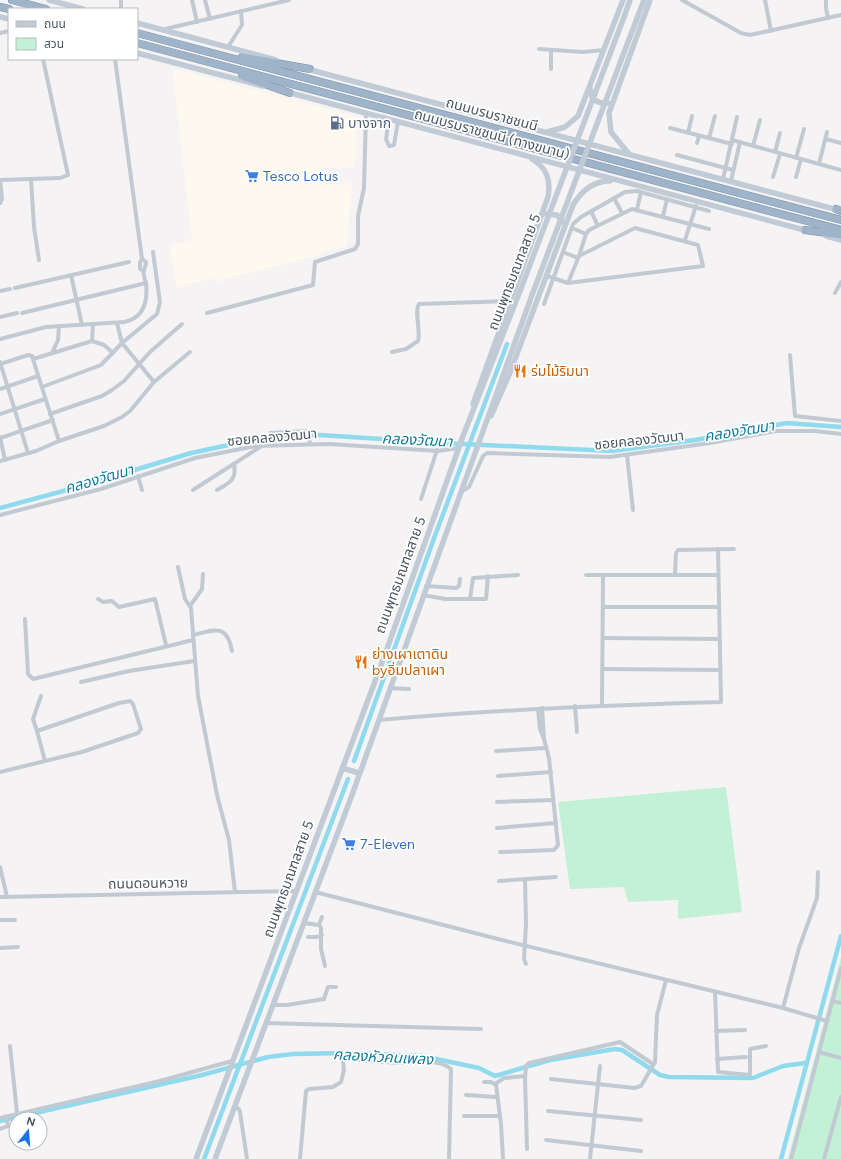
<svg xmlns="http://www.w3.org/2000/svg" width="841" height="1159" viewBox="0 0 841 1159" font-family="Figtree,'Noto Sans Thai',sans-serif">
  <rect width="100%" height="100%" fill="#f5f3f3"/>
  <polygon fill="#fdf9ef" points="172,68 358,117 355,167 319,169 321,185 352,183 347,246 320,253 319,255 216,282 214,278 177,288 169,245 192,240"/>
  <g fill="#c3f1d5">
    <polygon points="726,787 742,912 678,919 678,900 628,902 624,887 570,889 558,802"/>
    <polygon points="841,957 841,1159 788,1159"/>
  </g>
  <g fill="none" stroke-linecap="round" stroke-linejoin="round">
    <g stroke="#90daee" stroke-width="4.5">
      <polyline points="0,508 78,487 191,453 252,440 288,435 320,435 443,443 612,451 695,440 787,423 841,427"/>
      <polyline points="354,761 433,541 507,344"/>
      <polyline points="0,1121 202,1075 268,1057 293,1054 345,1053 422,1056 479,1068 495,1076 550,1060 615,1049 622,1050 660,1075 669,1077 753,1078 783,1066 805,1063"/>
      <polyline points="204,1159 348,779"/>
      <polyline points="781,1159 841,936"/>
    </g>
    <g stroke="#7690ad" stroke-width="8">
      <g id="trunk">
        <polyline points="12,0 46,9"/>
        <polyline points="0,7 9,9"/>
        <polyline points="137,33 841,220"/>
        <polyline points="137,43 841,230"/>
        <polyline points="242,57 310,69"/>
        <polyline points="242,76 290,93"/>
        <polyline points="836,209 841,211"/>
        <polyline points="805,230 841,235"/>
      </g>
    </g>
    <g stroke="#c1cad2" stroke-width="4">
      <polyline points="192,0 197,22"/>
      <polyline points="205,0 210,19"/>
      <polyline points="682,0 741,33 750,35 841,15"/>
      <polyline points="765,0 771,31"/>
      <polyline points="826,0 826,8 828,18"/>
      <polyline points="121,9 121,0"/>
      <polyline points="165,29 289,0"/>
      <polyline points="0,33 9,31"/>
      <polyline points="228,47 242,25 241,11"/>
      <polyline points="539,49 583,52 604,50"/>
      <polyline points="551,69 551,50"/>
      <polyline points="389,119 386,139 389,146 394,145 398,122"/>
      <polyline points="670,128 732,144"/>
      <polyline points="688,133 692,116"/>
      <polyline points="709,138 715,116"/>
      <polyline points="826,139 841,143"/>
      <polyline points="732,140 841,170"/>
      <polyline points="697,143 699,136"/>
      <polyline points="753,146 760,120"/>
      <polyline points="775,152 780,133"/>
      <polyline points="677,155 733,170"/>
      <polyline points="796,158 804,129"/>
      <polyline points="819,164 827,132"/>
      <polyline points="773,177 780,154"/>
      <polyline points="796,177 801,159"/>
      <polyline points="31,179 34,227 39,260"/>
      <polyline points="723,179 737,117"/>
      <polyline points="731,181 740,142"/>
      <polyline points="614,198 622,213"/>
      <polyline points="0,203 2,199 0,180 60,178 68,175 43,59"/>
      <polyline points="637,209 641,192"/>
      <polyline points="591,211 597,224"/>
      <polyline points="663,216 667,199"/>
      <polyline points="572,228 586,234"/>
      <polyline points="685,240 696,206"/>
      <polyline points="563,252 578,258"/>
      <polyline points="579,256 586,234 589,230 632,209 709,229"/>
      <polyline points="142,259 140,262 140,269 144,271"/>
      <polyline points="71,275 82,325"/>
      <polyline points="547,276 568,283 703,266 698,245 635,228 579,256 568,283"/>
      <polyline points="15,288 129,262"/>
      <polyline points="0,291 10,289"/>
      <polyline points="835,293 841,282"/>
      <polyline points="544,304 573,224 581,217 618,196 625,192 637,191 709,211"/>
      <polyline points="22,313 146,283"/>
      <polyline points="207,313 313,285 315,262 355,249 358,244 358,216 364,188 366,114"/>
      <polyline points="0,317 17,313"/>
      <polyline points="117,323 122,343 154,382"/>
      <path d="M0,339L46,327L124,322C144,318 148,301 146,283C145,280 143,273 144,270C145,266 146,266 146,262L142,259L115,59"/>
      <polyline points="92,341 93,324"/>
      <path d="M392,352L406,349L418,341C421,331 414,311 419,304L510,301"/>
      <polyline points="52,353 58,340 59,326"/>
      <polyline points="790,355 795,416 841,421"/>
      <polyline points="33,359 92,341 104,345 113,353"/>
      <polyline points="0,362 28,453"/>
      <polyline points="0,364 28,355 32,356 59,441 36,451 0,461"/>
      <polyline points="42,387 101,365 122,343 157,314 160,302 153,252"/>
      <polyline points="0,389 38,376"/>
      <polyline points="0,414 45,399"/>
      <polyline points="50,414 102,396 112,390 124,381 150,352 182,324"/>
      <polyline points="270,433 308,431 310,444"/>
      <polyline points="0,437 5,460"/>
      <polyline points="0,438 53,420"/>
      <polyline points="59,441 104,426 122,417 130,411 154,382 190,352"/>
      <polyline points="627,455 633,510"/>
      <polyline points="138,476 142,490"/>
      <polyline points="193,490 260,447"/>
      <path d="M217,490C230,483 237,479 234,464"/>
      <polyline points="462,491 469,487 483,456 487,453 610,457 710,443 776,431 815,431 841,434"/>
      <polyline points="421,499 437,450"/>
      <polyline points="0,515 101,489 195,458 256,446 329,444 438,451 459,448"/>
      <polyline points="178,567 185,599 191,608 198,696 217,795 229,840 235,892"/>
      <polyline points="586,575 718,575"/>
      <polyline points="675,575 676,553 678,550 734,549"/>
      <polyline points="426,586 456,588 459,586 460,579"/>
      <polyline points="423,595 445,599 470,599 473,578 518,575"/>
      <polyline points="98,599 103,602 112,601 119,607 155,599 166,645"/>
      <polyline points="470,599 486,599 488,576"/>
      <polyline points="190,606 202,589 203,574"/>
      <polyline points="603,607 719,607"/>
      <polyline points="25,619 28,674 33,679 193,640"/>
      <path d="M193,635C214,630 227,623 232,651"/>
      <polyline points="603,638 719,639"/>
      <polyline points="603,669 720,670"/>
      <polyline points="81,682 129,671 194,661"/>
      <polyline points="390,688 409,689"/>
      <polyline points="602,705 603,575"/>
      <polyline points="575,706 577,732"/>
      <polyline points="538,709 540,729 544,739"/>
      <path d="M379,720C493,710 607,705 721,702L718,549"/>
      <polyline points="37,731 33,719 41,696"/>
      <polyline points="496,751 546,748"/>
      <polyline points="0,772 82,752 138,733 141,729 133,704 130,701 119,703 37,731 45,761"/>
      <polyline points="498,776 551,772"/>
      <polyline points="497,802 553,800"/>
      <polyline points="497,828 556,823"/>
      <polyline points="500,852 554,850 558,845 549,758 544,739 542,708"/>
      <polyline points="0,867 7,897"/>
      <polyline points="525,879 526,924 524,959 526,964"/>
      <polyline points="499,881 556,877"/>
      <polyline points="315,892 502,940 783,1008 827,1021"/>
      <polyline points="0,897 296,891"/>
      <polyline points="0,920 15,920"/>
      <polyline points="304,923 319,925 321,928 321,949 325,966"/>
      <polyline points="319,925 322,917"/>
      <polyline points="308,937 317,937 322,935"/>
      <polyline points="0,948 18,947"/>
      <polyline points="715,992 718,1072 750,1075 750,1049 766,1046"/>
      <polyline points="832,1001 841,1003"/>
      <polyline points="273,1005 287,1005 324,999 328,987 336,987"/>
      <polyline points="783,1008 799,948 817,898 818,872"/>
      <polyline points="266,1023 481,1029"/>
      <polyline points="716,1031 745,1030"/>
      <polyline points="10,1046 17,1113"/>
      <polyline points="819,1052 841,1058"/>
      <polyline points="717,1059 746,1057"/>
      <path d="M358,1060C372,1061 385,1062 399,1063C415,1064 437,1057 451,1069L449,1159"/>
      <polyline points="551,1079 634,1088 641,1086 655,1062 657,1015 666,980"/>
      <polyline points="484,1082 491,1082 496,1085 501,1124 503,1159"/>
      <polyline points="495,1084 504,1078 525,1076"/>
      <polyline points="466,1095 496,1097"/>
      <polyline points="235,1107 239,1109 240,1112 247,1159"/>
      <polyline points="548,1111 641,1120"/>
      <polyline points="464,1116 500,1116"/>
      <polyline points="0,1118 160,1081 232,1061"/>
      <polyline points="0,1129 8,1126 6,1116"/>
      <polyline points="546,1140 641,1151"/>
      <polyline points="527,1149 525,1078 526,1066 529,1063 620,1042 653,1064"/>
      <polyline points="300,1159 306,1091 309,1089 333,1087 341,1082 344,1070 343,1061"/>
      <polyline points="590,1159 600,1066"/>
      <polyline points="791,1159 841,968"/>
      <polyline points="824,1159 841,1097"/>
    </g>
    <g stroke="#c1cbd6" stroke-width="5.5">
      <polyline points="49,0 83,9"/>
      <polyline points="0,17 9,19"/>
      <polyline points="624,17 630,0"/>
      <polyline points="636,21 644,0"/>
      <polyline points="137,23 276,60"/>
      <polyline points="137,53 263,86"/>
      <polyline points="307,69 838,210"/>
      <path d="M590,88C590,99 597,104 608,103"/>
      <polyline points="287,92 808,231"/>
      <polyline points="547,132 565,127 578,116 623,0"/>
      <polyline points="629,154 611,132 609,113 650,0"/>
      <polyline points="546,214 557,215 563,222"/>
      <polyline points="826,236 841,240"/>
      <path d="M473,404L548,197C551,180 547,168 532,159"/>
      <path d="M491,416L509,375L573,205C582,190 593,181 610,181"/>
      <polyline points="342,768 359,773"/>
      <polyline points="196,1159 383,660 463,436 520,291"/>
      <polyline points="215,1159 352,795 532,295"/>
    </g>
    <use href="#trunk" stroke="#9fb4c9" stroke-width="7"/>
    <g stroke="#c1cbd6" stroke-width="5.5">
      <polyline points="520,291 624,17"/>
      <polyline points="532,295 636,21"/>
    </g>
  </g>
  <defs>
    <g id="fuel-bare" transform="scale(1.08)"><path d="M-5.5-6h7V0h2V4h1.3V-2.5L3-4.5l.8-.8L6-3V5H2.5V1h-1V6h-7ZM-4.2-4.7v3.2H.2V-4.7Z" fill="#5c6f8a" stroke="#fff" stroke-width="2.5" paint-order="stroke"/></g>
    <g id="supermarket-bare" transform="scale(1.08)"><path d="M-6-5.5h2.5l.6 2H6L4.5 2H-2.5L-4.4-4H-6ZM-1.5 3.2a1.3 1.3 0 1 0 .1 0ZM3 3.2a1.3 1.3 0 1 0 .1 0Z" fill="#3f7fe0" stroke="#fff" stroke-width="2.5" paint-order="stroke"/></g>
    <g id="restaurant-bare" transform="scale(1.08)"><path d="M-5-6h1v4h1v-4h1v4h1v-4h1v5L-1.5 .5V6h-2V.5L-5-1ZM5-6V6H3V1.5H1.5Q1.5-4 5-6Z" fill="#e8710a" stroke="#fff" stroke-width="2.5" paint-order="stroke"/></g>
  </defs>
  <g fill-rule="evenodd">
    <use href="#fuel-bare" x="337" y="123"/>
    <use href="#supermarket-bare" x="252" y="176"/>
    <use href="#restaurant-bare" x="520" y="371"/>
    <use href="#restaurant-bare" x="361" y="662"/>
    <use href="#supermarket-bare" x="349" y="844"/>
  </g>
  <g text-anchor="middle" stroke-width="3.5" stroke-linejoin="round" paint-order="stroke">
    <g font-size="14" fill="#4a5661" stroke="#fff">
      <text transform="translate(492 114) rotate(15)" y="5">ถนนบรมราชชนนี</text>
      <text transform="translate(492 134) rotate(15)" y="5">ถนนบรมราชชนนี (ทางขนาน)</text>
      <text transform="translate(514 272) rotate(-69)" y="5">ถนนพุทธมณฑลสาย 5</text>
      <text transform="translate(272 437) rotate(-5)" y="5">ซอยคลองวัฒนา</text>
      <text transform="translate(639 440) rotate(-6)" y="5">ซอยคลองวัฒนา</text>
      <text transform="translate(400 575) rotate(-70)" y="5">ถนนพุทธมณฑลสาย 5</text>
      <text transform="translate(288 879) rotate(-70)" y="5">ถนนพุทธมณฑลสาย 5</text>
      <text transform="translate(148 883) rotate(-1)" y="5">ถนนดอนหวาย</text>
    </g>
    <g font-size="14" fill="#4e5e75" stroke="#fff" text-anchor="start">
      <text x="348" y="128">บางจาก</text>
    </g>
    <g font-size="14" fill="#366cbe" stroke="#fff" text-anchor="start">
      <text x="263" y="181">Tesco Lotus</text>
      <text x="360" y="849">7-Eleven</text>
    </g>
    <g font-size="14" fill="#c56008" stroke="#fff" text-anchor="start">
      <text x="531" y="376">ร่มไม้ริมนา</text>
      <text x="372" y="659">ย่างเผาเตาดิน<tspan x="372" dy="16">byอิ่มปลาเผา</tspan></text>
    </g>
    <g font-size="15" font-style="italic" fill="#0c7c9b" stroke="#fff">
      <text transform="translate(739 431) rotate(-9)" y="5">คลองวัฒนา</text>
      <text transform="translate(417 440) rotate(3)" y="5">คลองวัฒนา</text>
      <text transform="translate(99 479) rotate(-16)" y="5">คลองวัฒนา</text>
      <text transform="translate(383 1057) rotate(3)" y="5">คลองหัวคนเพลง</text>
    </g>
  </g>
  <rect x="8" y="8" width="130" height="52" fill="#ffffff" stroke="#b7bbc0"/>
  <rect x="16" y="21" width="20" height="6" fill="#c1cbd6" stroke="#b7bbc0"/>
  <text x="44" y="28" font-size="12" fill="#4a5661">ถนน</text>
  <rect x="16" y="38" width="20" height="12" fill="#c3f1d5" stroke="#b7bbc0"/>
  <text x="44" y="48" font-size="12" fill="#4a5661">สวน</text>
  <g transform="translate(28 1131) rotate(17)"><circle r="19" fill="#ffffff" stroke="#b7bbc0"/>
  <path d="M0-3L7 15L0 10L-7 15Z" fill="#1a73e8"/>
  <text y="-6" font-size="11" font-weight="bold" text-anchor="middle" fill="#4a5661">N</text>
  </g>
</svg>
